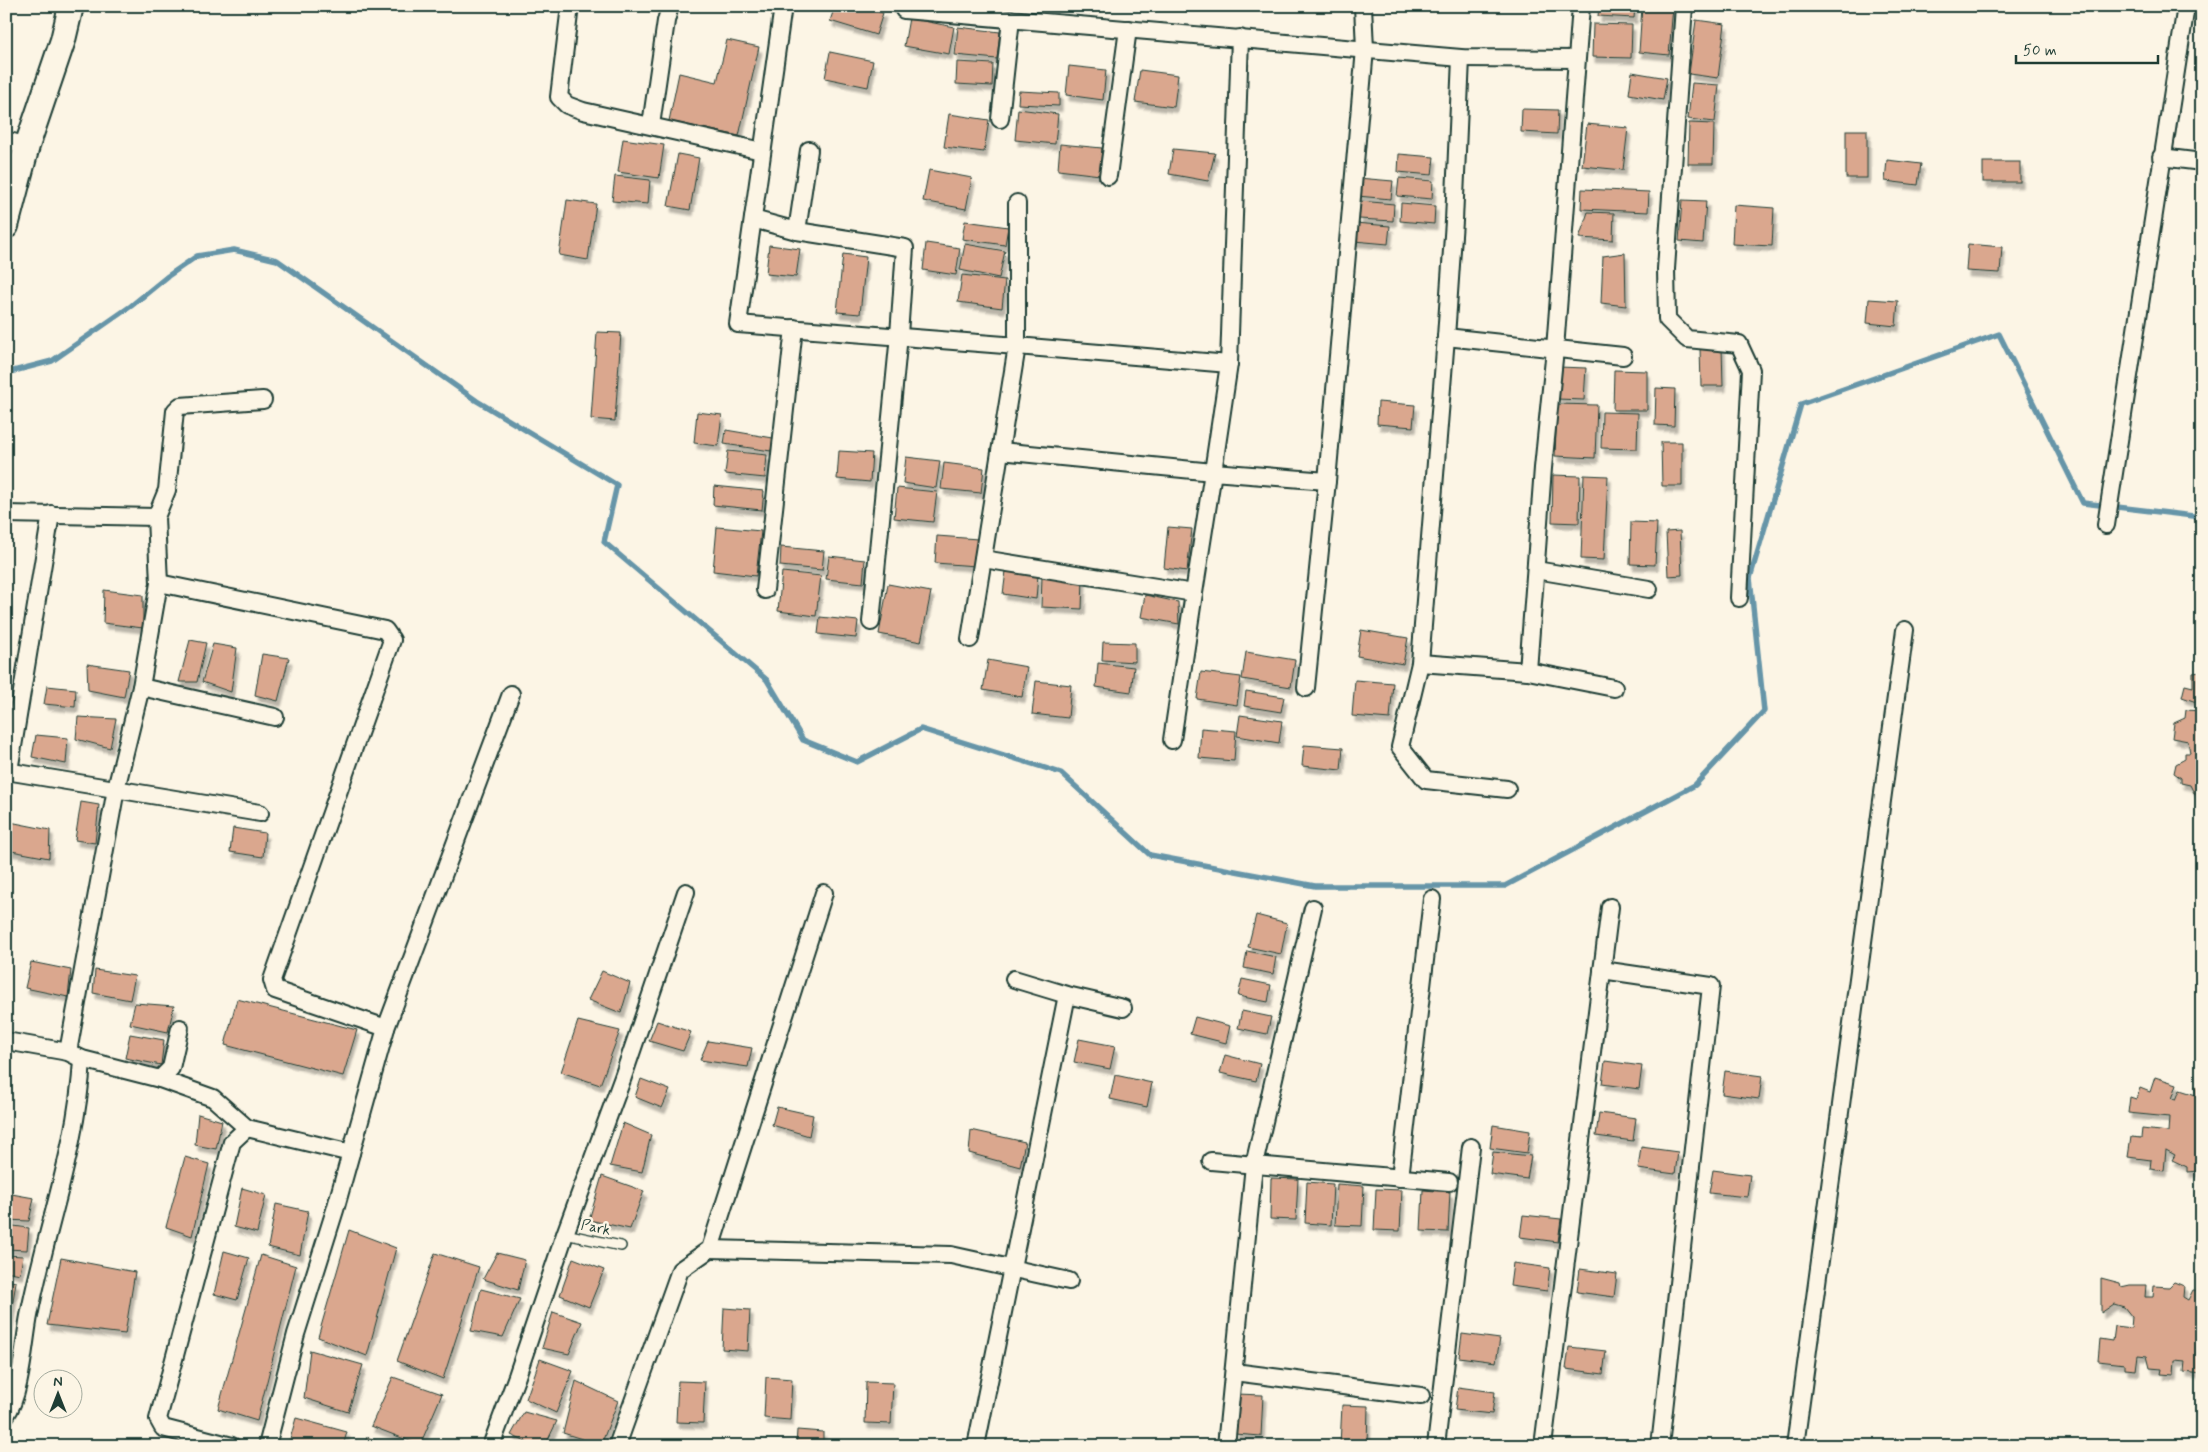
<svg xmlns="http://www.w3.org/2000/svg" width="2208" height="1452" viewBox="0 0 2208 1452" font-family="Mynerve,sans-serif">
  <defs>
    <filter id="shadow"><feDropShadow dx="3" dy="5.5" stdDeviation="1" flood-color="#0004"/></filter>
  </defs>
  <rect width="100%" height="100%" fill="#fcf5e5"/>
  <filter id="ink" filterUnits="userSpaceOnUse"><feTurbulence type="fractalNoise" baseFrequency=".02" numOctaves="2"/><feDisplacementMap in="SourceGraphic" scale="10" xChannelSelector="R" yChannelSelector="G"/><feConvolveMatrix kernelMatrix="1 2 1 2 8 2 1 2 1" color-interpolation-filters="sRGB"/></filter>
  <g filter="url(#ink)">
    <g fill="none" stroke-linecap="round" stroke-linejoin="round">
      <polyline stroke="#6695a8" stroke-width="5.5" points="6,373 52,361 131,306 168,276 197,256 234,250 277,260 477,401 617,485 604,542 767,680 803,740 857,762 921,729 1061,773 1150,855 1315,886 1505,886 1695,785 1764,711 1750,578 1801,404 1999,334 2083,503 2202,517"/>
    </g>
    <g fill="#daa78e" stroke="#1f3d34" filter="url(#shadow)">
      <polygon points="835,6 858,6 883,13 876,35 830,21"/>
      <polygon points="1599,6 1635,6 1634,18 1598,16"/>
      <polygon points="1642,6 1673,6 1669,55 1639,52"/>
      <polygon points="909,18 954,27 949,54 904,46"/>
      <polygon points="1696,20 1725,24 1718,78 1689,74"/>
      <polygon points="1593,24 1632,25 1631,58 1592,57"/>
      <polygon points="958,27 1000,32 997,59 955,55"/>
      <polygon points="727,40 759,47 739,136 669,121 679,73 717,82"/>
      <polygon points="830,52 873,61 868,87 825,78"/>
      <polygon points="957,62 993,64 992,86 956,84"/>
      <polygon points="1069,66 1106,70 1103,100 1066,95"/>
      <polygon points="1140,70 1178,75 1174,107 1135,102"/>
      <polygon points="1632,72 1667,78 1663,100 1629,94"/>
      <polygon points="1692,83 1719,85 1715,122 1688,119"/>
      <polygon points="1019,91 1059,93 1059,106 1018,104"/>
      <polygon points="1018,109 1058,114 1055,144 1015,140"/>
      <polygon points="1522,109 1558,110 1557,134 1521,132"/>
      <polygon points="949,114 989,120 984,152 944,147"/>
      <polygon points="1689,123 1714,124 1713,164 1688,164"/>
      <polygon points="1587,124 1628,128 1623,170 1582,166"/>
      <rect x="1846" y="130" width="21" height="48"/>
      <polygon points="623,139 664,145 659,178 618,172"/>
      <polygon points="1060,144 1102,148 1100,175 1058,170"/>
      <polygon points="1173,149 1215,153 1208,181 1169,174"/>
      <polygon points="678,154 699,158 690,210 668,206"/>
      <polygon points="1399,154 1434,157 1432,175 1398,172"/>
      <polygon points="1887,160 1921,164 1918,185 1885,181"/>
      <rect x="1983" y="162" width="37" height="20"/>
      <polygon points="929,170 972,178 966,209 923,201"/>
      <polygon points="615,176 650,180 648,204 612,201"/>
      <polygon points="1358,178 1393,181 1391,199 1357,196"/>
      <polygon points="1399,178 1433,181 1432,199 1397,196"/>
      <polygon points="1582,189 1649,192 1648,212 1581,209"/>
      <polygon points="567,200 596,204 588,260 559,255"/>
      <polygon points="1682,200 1706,201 1703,243 1679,241"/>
      <polygon points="1360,201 1394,204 1393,221 1359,219"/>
      <polygon points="1401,203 1435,206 1434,224 1400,221"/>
      <polygon points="1734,205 1774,208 1772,246 1732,244"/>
      <polygon points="1588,212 1614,213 1613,240 1579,238"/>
      <polygon points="965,221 1008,227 1005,245 962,239"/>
      <polygon points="1355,223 1390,226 1388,244 1354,241"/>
      <polygon points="926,243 960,248 956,275 923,270"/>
      <polygon points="965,244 1005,251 999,278 960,270"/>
      <polygon points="1968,244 2002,247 2000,273 1966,271"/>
      <polygon points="769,245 800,249 796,277 766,274"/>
      <polygon points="1625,253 1626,306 1601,303 1603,256"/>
      <polygon points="843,254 866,257 860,314 837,312"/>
      <polygon points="962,275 1005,280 1002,308 958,302"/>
      <polygon points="1869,299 1898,301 1896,326 1867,323"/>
      <polygon points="597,332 621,333 615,421 591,419"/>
      <polygon points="1722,347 1723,386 1701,386 1700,348"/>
      <polygon points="1558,367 1586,368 1584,400 1557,399"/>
      <polygon points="1614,370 1647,371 1647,410 1613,410"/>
      <polygon points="1656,388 1675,389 1674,426 1655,425"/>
      <polygon points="1378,402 1415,405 1413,427 1377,424"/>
      <polygon points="1557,404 1597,405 1595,458 1555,456"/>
      <polygon points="697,412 722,415 718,446 694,443"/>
      <polygon points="1602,412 1638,413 1637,449 1601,448"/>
      <polygon points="726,430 773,438 771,451 724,444"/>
      <polygon points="1661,442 1682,442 1682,486 1662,486"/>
      <polygon points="728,451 767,455 765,478 725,474"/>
      <polygon points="839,451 872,453 870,482 837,479"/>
      <polygon points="906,457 940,461 936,488 903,483"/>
      <polygon points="944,463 984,468 981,493 941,489"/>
      <polygon points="1553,475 1580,476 1579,523 1552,522"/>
      <polygon points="1584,475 1608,476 1604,560 1581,559"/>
      <polygon points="714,486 764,491 762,510 713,505"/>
      <polygon points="897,488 937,492 933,522 894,518"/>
      <polygon points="1631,522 1657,523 1655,565 1630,564"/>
      <polygon points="717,527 761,531 756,576 713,571"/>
      <polygon points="1168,527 1192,529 1187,571 1164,568"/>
      <polygon points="1680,531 1682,575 1668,576 1666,532"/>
      <polygon points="937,536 978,539 976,566 935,563"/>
      <polygon points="781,547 824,551 822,570 780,566"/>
      <polygon points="829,556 865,560 863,583 826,579"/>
      <polygon points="1006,571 1038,575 1036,599 1003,594"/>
      <polygon points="782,572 821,576 816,616 778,611"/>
      <polygon points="1042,576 1083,578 1082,609 1041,607"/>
      <polygon points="888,584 931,592 921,642 879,634"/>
      <polygon points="104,590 143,595 143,628 103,623"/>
      <polygon points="1145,595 1178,602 1179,624 1141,617"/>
      <polygon points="820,617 858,621 856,638 818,634"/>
      <polygon points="1361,630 1408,638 1403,664 1357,656"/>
      <polygon points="190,640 206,643 197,682 179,682"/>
      <polygon points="1103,642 1135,643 1135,662 1102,660"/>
      <polygon points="213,644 237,648 231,692 202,682"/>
      <polygon points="1246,652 1295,660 1291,687 1242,679"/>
      <polygon points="262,654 289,658 278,701 255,695"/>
      <polygon points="988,660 1027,667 1022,697 983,690"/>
      <polygon points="1098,663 1134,667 1131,692 1096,687"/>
      <polygon points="87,664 129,670 124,697 88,690"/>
      <polygon points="1201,672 1241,677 1237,705 1197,699"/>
      <polygon points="2201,672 2202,672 2202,704 2182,697 2185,685 2193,687 2193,673"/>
      <polygon points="1355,680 1393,683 1390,719 1352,716"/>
      <polygon points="1036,681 1071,685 1068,718 1032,714"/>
      <polygon points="47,686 76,689 75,707 44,704"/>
      <polygon points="1246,691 1284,697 1281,712 1244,706"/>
      <polygon points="2186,710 2202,711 2202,793 2194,793 2190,785 2181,783 2181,778 2174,773 2176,764 2185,759 2185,753 2190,753 2188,741 2172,738 2174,723 2185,718"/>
      <polygon points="1240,715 1282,721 1279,743 1237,736"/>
      <polygon points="78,717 116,719 110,748 76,739"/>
      <polygon points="1201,728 1236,731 1234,761 1199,758"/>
      <polygon points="36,735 68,738 66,764 32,757"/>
      <polygon points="1304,745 1343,748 1341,770 1302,766"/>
      <polygon points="81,802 99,805 95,843 75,840"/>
      <polygon points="10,822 50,830 49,858 6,850 6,836"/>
      <polygon points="233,828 265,833 263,857 230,852"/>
      <polygon points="1256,915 1287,923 1281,954 1248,947"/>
      <polygon points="1247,951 1276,957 1273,974 1244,968"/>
      <polygon points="31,962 71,970 68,997 25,988"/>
      <polygon points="95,970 135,976 130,1000 93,993"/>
      <polygon points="602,971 630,983 621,1013 588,1000"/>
      <polygon points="1242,979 1271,985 1268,1002 1238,996"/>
      <polygon points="237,999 357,1030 343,1076 225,1045"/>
      <polygon points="135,1003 174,1006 168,1032 130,1024"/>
      <polygon points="1242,1011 1271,1017 1267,1034 1238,1028"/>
      <polygon points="1195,1017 1230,1026 1226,1043 1190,1034"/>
      <polygon points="578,1021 620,1031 600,1085 561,1072"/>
      <polygon points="657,1021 691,1032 683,1051 649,1041"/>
      <polygon points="130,1034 164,1040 161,1065 125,1058"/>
      <polygon points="1079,1039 1115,1046 1110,1069 1074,1062"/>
      <polygon points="708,1041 752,1048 748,1067 700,1060"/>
      <polygon points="1225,1055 1260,1064 1256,1081 1220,1073"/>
      <polygon points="1605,1061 1642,1066 1639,1089 1602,1084"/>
      <polygon points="1725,1071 1762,1076 1759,1099 1722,1094"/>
      <polygon points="1115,1075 1152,1083 1147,1107 1110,1099"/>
      <polygon points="2155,1077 2177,1084 2172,1099 2176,1100 2180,1090 2196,1095 2195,1086 2202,1088 2202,1158 2198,1171 2187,1172 2187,1167 2172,1160 2175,1155 2166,1150 2164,1171 2150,1169 2151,1160 2128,1157 2131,1137 2141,1138 2142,1129 2168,1132 2169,1117 2128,1113 2130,1097 2136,1099 2140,1088 2150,1092"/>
      <polygon points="641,1079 670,1090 662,1108 635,1097"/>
      <polygon points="777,1107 813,1115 809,1136 772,1125"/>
      <polygon points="1599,1113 1636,1118 1633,1141 1596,1136"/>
      <polygon points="198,1114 222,1121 216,1149 195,1145"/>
      <polygon points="623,1123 651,1135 642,1172 610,1166"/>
      <polygon points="1493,1125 1530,1131 1527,1153 1490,1148"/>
      <polygon points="971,1130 1025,1142 1020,1167 969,1153"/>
      <polygon points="1641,1147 1678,1152 1675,1174 1638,1169"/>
      <polygon points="1493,1152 1531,1156 1527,1179 1490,1174"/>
      <polygon points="185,1157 209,1164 192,1236 166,1227"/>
      <polygon points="1713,1170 1750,1175 1747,1197 1709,1193"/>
      <polygon points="602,1176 644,1191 630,1229 589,1220"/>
      <polygon points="1271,1178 1298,1179 1296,1220 1270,1219"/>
      <polygon points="1307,1182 1333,1184 1331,1225 1305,1223"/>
      <polygon points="1337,1184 1364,1186 1362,1226 1335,1225"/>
      <polygon points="242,1188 266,1195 257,1233 234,1227"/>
      <polygon points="1376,1189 1402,1190 1400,1231 1374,1230"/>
      <polygon points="1423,1190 1450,1192 1448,1232 1421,1231"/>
      <polygon points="6,1193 34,1198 29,1221 6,1220"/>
      <polygon points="276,1204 308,1211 300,1255 268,1247"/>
      <polygon points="1523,1215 1561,1219 1558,1242 1520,1237"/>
      <polygon points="6,1225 29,1228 27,1250 6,1249"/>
      <polygon points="349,1230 396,1248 367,1356 318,1337"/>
      <polygon points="224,1251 249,1258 237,1300 214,1294"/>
      <polygon points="435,1253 479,1267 443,1379 397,1361"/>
      <polygon points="497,1253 525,1260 518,1290 483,1279"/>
      <polygon points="6,1255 23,1256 20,1274 6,1271"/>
      <polygon points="261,1255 296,1266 257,1421 218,1409"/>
      <polygon points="61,1258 135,1272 125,1334 47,1325"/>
      <polygon points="573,1258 604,1270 589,1307 560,1295"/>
      <polygon points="1513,1263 1550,1268 1547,1291 1510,1286"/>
      <polygon points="1580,1269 1617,1274 1614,1297 1577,1292"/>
      <polygon points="2101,1278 2120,1283 2121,1287 2130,1285 2146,1285 2145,1297 2153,1297 2154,1286 2169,1287 2174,1282 2184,1286 2183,1297 2188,1300 2193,1290 2202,1291 2202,1374 2184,1372 2185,1361 2175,1360 2174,1375 2161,1374 2162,1369 2150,1368 2147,1356 2138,1355 2136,1370 2125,1369 2125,1364 2098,1361 2100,1339 2113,1341 2115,1326 2131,1328 2132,1317 2124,1307 2114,1304 2101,1313"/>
      <polygon points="6,1280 16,1282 8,1333 6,1332"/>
      <polygon points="481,1289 520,1299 503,1337 471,1331"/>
      <polygon points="724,1308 750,1310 748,1351 722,1349"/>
      <polygon points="553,1312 582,1322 569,1354 542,1348"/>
      <polygon points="1462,1334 1500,1339 1496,1362 1459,1357"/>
      <polygon points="1569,1347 1606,1351 1603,1374 1566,1369"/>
      <polygon points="310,1350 363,1365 348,1412 304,1398"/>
      <polygon points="540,1359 573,1371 556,1413 526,1399"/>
      <polygon points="393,1377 442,1394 420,1445 371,1426"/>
      <polygon points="766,1377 792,1379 790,1420 764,1418"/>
      <polygon points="576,1381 618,1401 601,1445 563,1433"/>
      <polygon points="678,1381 705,1382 703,1423 676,1422"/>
      <polygon points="866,1382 893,1383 891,1424 865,1423"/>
      <polygon points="1458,1387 1495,1392 1492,1414 1455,1410"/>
      <polygon points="1237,1394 1263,1395 1261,1436 1235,1434"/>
      <polygon points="1342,1405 1368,1406 1367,1446 1340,1445"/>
      <polygon points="524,1412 557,1421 545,1446 534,1446 511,1435"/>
      <polygon points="296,1418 347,1432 343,1446 288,1446"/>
      <polygon points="797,1430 823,1432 823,1446 796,1446"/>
      <polygon points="367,1437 390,1446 364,1446"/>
    </g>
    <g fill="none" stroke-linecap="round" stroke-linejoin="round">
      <g stroke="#1f3d34" stroke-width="12">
        <polyline id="lane" points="565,1234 621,1246"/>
      </g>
      <g stroke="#1f3d34" stroke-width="20">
        <g id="street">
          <polyline points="570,6 559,97 567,105 583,111 762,151"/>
          <polyline points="783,6 738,324 1017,346 970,639"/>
          <polyline points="904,6 904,10 1461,58 1576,59"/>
          <polyline points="1684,6 1666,269 1667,319 1687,339 1739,344 1751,370 1739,598"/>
          <polyline points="1461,58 1454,221 1446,337 1420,663 1400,747 1426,780 1507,789"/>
          <polyline points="1000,119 1011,19"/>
          <polyline points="651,125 666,21 670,6"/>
          <polyline points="6,140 27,146"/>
          <polyline points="2161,157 2202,162"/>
          <polyline points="1108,176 1128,29"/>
          <polyline points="1017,203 1017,346 1229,364"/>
          <polyline points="753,219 797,231 905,248 899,335 871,622"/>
          <polyline points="797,231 809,150"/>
          <polyline points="1446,337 1623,356"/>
          <polyline points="1000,451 1213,472 1229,364 1240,38"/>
          <polyline points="6,514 156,517"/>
          <polyline points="2106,525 2186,6"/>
          <polyline points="983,559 1194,593 1213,472 1327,481 1365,49 1363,6"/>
          <polyline points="1536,570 1649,589"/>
          <polyline points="159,583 385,630 392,640 272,980 275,990 386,1028 335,1210 296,1334 267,1446"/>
          <polyline points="765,590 794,328"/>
          <polyline points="1420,663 1528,671 1614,688"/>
          <polyline points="1528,671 1543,468 1555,349 1581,6"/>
          <polyline points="141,687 275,717"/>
          <polyline points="1306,688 1327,481"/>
          <polyline points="1172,740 1194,593"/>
          <polyline points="6,771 260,813"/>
          <polyline points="9,771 51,514"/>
          <polyline points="1602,970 1711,986 1660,1446"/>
          <polyline points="1014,979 1067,995 1123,1008"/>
          <polyline points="386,1028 511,694"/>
          <polyline points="6,1041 68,1052 82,1059 160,1079 171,1068 180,1028"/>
          <polyline points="68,1052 116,789 141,687 159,583 156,517 167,490 175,411 180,406 263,400"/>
          <polyline points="160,1079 213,1098 247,1128 351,1153"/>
          <polyline points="1211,1161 1449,1182"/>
          <polyline points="1400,1178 1432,899"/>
          <polyline points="710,1249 951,1255 1069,1281"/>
          <polyline points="1234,1372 1421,1396"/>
          <path d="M6,1415C21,1395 24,1342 29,1316C45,1231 78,1146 82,1059"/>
          <polyline points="232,1446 163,1428 158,1419 232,1142 247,1128"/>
          <polyline points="491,1446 517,1376 565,1234 623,1077 686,892"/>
          <polyline points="617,1446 680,1270 710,1249 824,893"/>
          <polyline points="976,1446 1067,995"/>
          <polyline points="1226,1446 1254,1165 1313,908"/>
          <polyline points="1436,1446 1471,1147"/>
          <polyline points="1543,1446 1610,907"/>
          <polyline points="1795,1446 1905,630"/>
        </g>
      </g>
      <g stroke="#1f3d34" stroke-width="28">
        <polyline id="secondary" points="6,226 27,146 63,40 71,6"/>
      </g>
      <use href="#lane" stroke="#fcf5e5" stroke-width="9"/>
      <use href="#street" stroke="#fcf5e5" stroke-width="16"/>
      <use href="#secondary" stroke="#fcf5e5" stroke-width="24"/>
    </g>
  </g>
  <g text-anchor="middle" stroke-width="5" stroke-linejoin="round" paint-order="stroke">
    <g font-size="15" fill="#1f3d34" stroke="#fcf5e5">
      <text transform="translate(596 1227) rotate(12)" y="5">Park</text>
    </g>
  </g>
  <rect width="2208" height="1452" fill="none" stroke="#fcf5e5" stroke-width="25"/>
  <rect x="12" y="12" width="2183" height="1427" fill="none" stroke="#1f3d34" stroke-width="2" filter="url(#ink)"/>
  <g transform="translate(58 1394)"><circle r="24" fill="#fcf5e5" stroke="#a4ab9e"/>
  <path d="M0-4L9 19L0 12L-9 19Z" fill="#1f3d34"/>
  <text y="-8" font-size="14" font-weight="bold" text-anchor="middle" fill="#1f3d34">N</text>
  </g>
  <path d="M2016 55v8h142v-8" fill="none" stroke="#1f3d34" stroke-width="2.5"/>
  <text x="2023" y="55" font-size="15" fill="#1f3d34" stroke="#fcf5e5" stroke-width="4" paint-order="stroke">50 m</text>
</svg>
